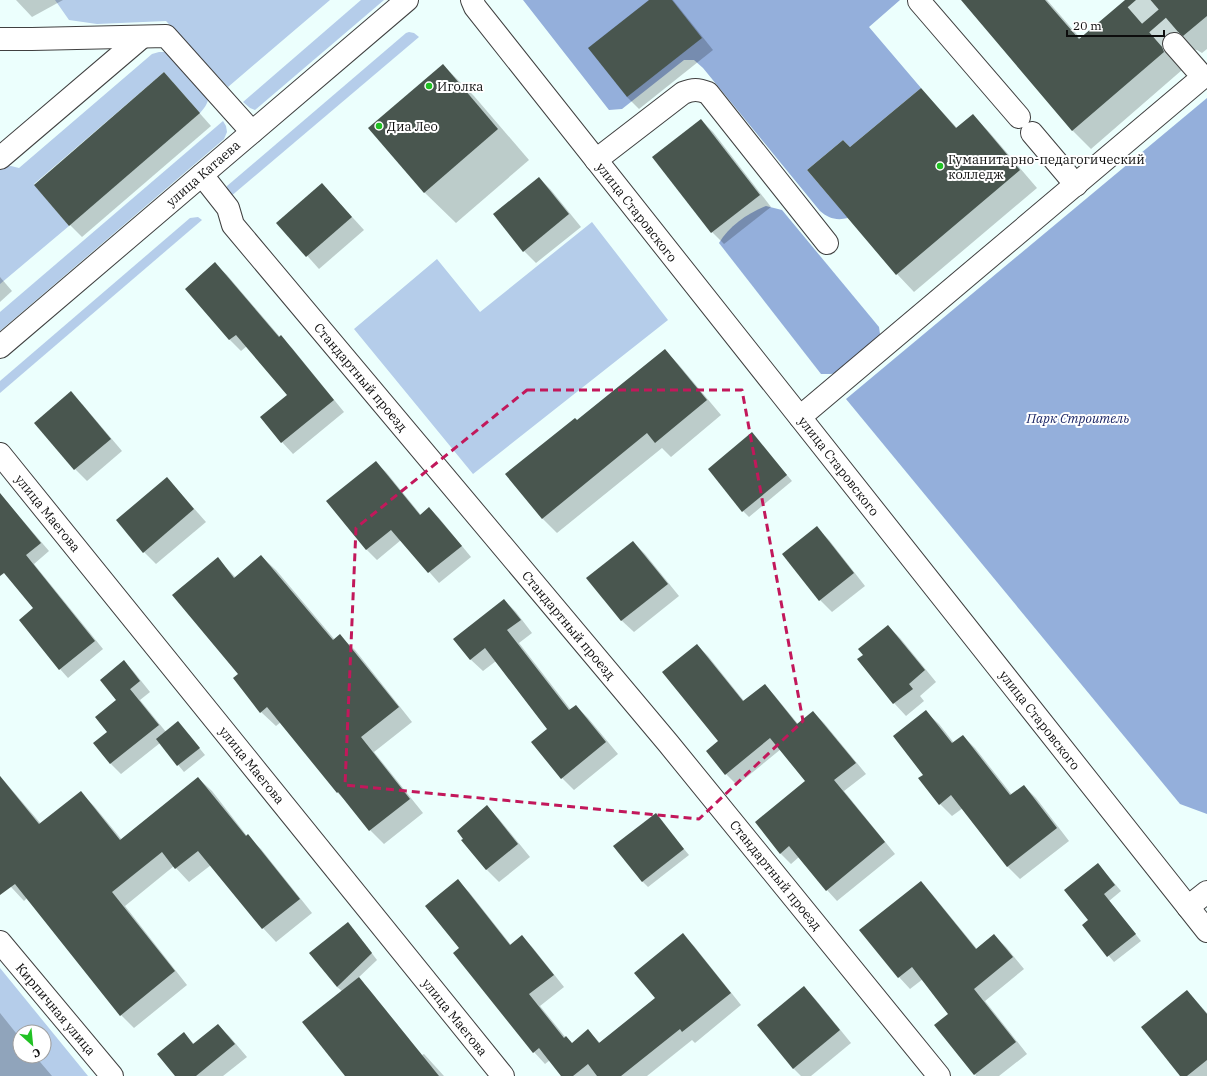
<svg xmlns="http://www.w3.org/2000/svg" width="1207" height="1076" viewBox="0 0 1207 1076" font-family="'IBM Plex Serif',serif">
  <rect width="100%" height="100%" fill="#ecfffd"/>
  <g fill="#b5cdea" fill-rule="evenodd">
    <polygon points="55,0 330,0 228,87 166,21 97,24 69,20"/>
    <polygon points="361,0 384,0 255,110 250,108 243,102"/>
    <polygon points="409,32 414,33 419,37 230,197 226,190 227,186 406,33"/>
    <path d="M159,52H169L208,98C208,104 204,108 200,113L164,72L34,184L69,226L0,284V167L11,166L19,168L152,54Z"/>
    <polygon points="223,121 226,126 227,132 224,139 0,331 0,312"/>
    <polygon points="198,217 202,220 0,393 0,381 190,218"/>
    <polygon points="592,222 668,320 473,474 354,329 437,259 480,312"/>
    <path d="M0,968L88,1076H0ZM20,1032H44V1056H20Z"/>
  </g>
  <g fill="#94afdb">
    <path d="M523,0H900L869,27L921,88L850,147L843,140L807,170L848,218C836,221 828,218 820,211L703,68L694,60H684L622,109L609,110Z"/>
    <polygon points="1207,98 1207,814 1180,804 846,399"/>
    <path d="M766,206L782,210L879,327L880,334L877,341L839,373L830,374H821L719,243C729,226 748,213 766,206Z"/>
  </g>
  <g fill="#0003">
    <polygon points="16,0 63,0 32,17"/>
    <polygon points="651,0 673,0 713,50 639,109 627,97"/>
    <polygon points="962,0 1047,0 1081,39 1127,0 1207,0 1207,49 1202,53 1197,50 1190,49 1179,66 1182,70 1091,149 1073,131"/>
    <polygon points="443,65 474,96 529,160 456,223 424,192"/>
    <polygon points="164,73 211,126 82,237 70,225"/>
    <polygon points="921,89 957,128 973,115 990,133 1037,188 914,292 897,274 850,148"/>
    <polygon points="701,120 713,132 771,207 724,244 712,232"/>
    <polygon points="539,178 551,190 581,227 536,263 524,251"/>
    <polygon points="322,184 364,230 319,269 278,223"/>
    <polygon points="215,264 227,275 280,337 292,348 344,412 293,454 282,442 261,417 289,395 247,346 241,351 230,340 186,289"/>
    <polygon points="0,277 12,291 0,302"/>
    <polygon points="665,350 679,365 721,415 671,457 662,448 557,533 542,518 577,421"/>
    <polygon points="70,393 83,405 122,451 87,481 75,469"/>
    <polygon points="752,434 792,481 749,517 743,511"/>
    <polygon points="375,462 386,472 421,515 429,508 439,518 471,557 439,583 401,540 377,560 366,549"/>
    <polygon points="167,478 206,522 156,564 144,552"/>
    <polygon points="0,494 49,551 34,564 103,649 68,678 60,669 34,608 0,567"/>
    <polygon points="817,528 829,540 865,586 832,612 820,600"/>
    <polygon points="633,542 645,554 679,596 634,632 621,620"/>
    <polygon points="261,556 276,570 335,640 340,636 355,650 412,722 374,752 423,813 384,844 370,830 350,805 337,792 281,722 276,726 261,712 234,678 240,674 218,559 236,578"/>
    <polygon points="504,600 516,612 532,633 519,643 571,710 576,706 588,718 618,754 574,790 562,778 533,742 549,729 496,661 483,671 470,659"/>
    <polygon points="888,626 900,638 936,682 920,696 924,701 906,716 894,703 858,660 864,655"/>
    <polygon points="697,645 708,656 744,701 765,685 775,696 798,724 813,712 824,723 866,774 844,791 895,854 837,901 827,890 799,857 791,864 780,853 806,781 781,749 737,785 726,774 707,751 719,741"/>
    <polygon points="124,661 134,672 150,692 140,700 166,732 178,722 205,755 184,772 160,743 121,774 111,764 95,743 109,732 118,700"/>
    <polygon points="926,712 939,724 954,743 963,736 975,748 1012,795 1024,786 1036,798 1069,841 1020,879 1008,867 963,808 952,816 940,804 925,775"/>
    <polygon points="0,776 41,824 81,793 94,806 122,840 198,778 212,791 247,836 261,849 312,913 276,942 263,928 211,865 189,882 174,866 125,906 187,985 134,1028 121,1015 27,898 24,901 0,875"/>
    <polygon points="487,807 499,819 530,857 499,882 487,870 463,840"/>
    <polygon points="655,814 689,855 648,887 642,881"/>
    <polygon points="1098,864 1121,891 1109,901 1141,941 1114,962 1083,925 1089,920"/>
    <polygon points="458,881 469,892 511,945 522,936 533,948 564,987 540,1006 566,1038 572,1044 588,1030 600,1043 656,998 683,935 694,946 741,1005 695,1043 692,1040 647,1076 563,1076 550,1060 545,1064 534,1052 455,953 461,949"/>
    <polygon points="921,882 932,894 977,949 994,935 1006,947 1024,969 985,1001 1027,1054 999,1076 976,1076 975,1074 950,1014 923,979 910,989 899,977"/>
    <polygon points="354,930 377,960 358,978 368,988 422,1055 424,1054 444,1076 347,1076 342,991 337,987"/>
    <polygon points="804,988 816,1000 851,1043 811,1076 801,1076 793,1068"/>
    <polygon points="1187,991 1207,1013 1207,1076 1182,1076"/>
    <polygon points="0,1013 20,1038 20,1056 35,1056 52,1076 0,1076"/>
    <polygon points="218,1025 230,1037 247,1057 223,1076 177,1076 184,1033 194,1044"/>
  </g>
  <g fill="#49564f">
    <polygon points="649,0 672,0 702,38 627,97 588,48"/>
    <polygon points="961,0 1045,0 1079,39 1125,0 1207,0 1207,16 1183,36 1178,32 1171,32 1166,34 1162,40 1162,47 1164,52 1072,131"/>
    <polygon points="443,64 498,129 424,193 368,128"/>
    <polygon points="164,72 200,113 69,226 34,185"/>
    <polygon points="921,88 956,128 973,114 1020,170 896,275 807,170 843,140 850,147"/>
    <polygon points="701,119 760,195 711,233 652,157"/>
    <polygon points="539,177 569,214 523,252 493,214"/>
    <polygon points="322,183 352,217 306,257 276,223"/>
    <polygon points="215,262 279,337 281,335 334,400 281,443 260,417 287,395 236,335 229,340 185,289"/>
    <polygon points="665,349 707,400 655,443 647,433 542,519 505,474 575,418 577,420"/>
    <polygon points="71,391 111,439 74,470 34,423"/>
    <polygon points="752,432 787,475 742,512 708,469"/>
    <polygon points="376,461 420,515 429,507 462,546 428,573 391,530 366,550 326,501"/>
    <polygon points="167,477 194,509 143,553 116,520"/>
    <polygon points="0,493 41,543 26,555 95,641 59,670 19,620 33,608 4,573 0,576"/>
    <polygon points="817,526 854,573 819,601 782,554"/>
    <polygon points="633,541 668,584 621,621 586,578"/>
    <polygon points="261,555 333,640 340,634 399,707 361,737 410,799 369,831 338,792 337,793 267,707 260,713 233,678 238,674 172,595 218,557 234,578"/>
    <polygon points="504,599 521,620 507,630 569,710 576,705 606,742 561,779 531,742 547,729 485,648 470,660 453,639"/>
    <polygon points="888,625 925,670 909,684 913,689 893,704 857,659 863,655 858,649"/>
    <polygon points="697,644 743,701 765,684 797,724 813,711 856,763 834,780 885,842 826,891 789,846 780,854 755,822 805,781 770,738 725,775 706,751 718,741 662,672"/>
    <polygon points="124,660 140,681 118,699 130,689 159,725 110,764 93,743 107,732 95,717 116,700 100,680"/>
    <polygon points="926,710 952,743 963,735 1010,795 1024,785 1057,828 1007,867 951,795 939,805 918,778 923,775 893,736"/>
    <polygon points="178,721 200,748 177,766 156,739"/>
    <polygon points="0,776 39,824 81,791 120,840 198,777 246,836 248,834 300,899 262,929 198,851 175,869 162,852 112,892 175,971 120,1016 15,884 0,895"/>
    <polygon points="487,805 518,844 486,870 461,840 463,839 457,831"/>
    <polygon points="656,813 684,849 642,882 613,846"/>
    <polygon points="1098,863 1115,885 1104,894 1136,934 1107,957 1082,925 1088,920 1064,890"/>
    <polygon points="458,879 510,945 522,935 554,975 529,994 564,1038 566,1036 572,1043 588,1029 599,1043 655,998 634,973 683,933 731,993 682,1032 680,1029 621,1076 597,1076 588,1064 573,1076 561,1076 539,1048 533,1053 453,953 459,948 425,906"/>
    <polygon points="921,881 976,949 994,934 1013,957 974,989 1016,1042 974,1075 934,1025 948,1014 912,967 898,978 859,930"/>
    <polygon points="348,922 372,953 337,987 309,953"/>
    <polygon points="359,977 439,1076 345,1076 302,1022"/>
    <polygon points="804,986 840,1030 793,1069 757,1025"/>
    <polygon points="1187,990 1207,1014 1207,1060 1187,1076 1180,1076 1141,1027"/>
    <polygon points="218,1024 235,1044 196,1076 175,1076 157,1054 184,1032 193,1044"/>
  </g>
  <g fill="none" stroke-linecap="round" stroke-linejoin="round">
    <polyline stroke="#cbdbd9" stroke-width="22" stroke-dasharray="22 11" stroke-linecap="butt" points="1136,0 1174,44"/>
    <g stroke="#404040" stroke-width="24">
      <g id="minor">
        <polyline points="472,0 475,7 1207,931"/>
        <polyline points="919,1 1019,117"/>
        <polyline points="0,39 32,39 166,36 252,132"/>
        <polyline points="1032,133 1076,185"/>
        <polyline points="0,158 142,37"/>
        <path d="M596,160L683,93C693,89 698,89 708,93L827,243"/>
        <polyline points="202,175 228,208 233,225 668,743 939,1076"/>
        <polyline points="0,347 407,0"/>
        <polyline points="800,417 1203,77 1174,44"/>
        <polyline points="0,454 503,1076"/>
        <polyline points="1188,907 1207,892"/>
        <polyline points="0,942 112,1076"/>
      </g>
    </g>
    <use href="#minor" stroke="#fff" stroke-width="22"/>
  </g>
  <path fill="none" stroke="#c2185b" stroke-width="3" stroke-dasharray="8 5" stroke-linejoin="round" d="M527,390H742L803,721L699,819L345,785L356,528Z"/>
  <g fill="#21c124" stroke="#fff" stroke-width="1.5">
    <circle cx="429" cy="86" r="4"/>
    <circle cx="379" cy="126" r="4"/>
    <circle cx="940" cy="166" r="4"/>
  </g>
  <g text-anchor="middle" stroke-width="4" stroke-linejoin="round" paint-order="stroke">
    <g font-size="13" fill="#0d0d0d" stroke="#fff" text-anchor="start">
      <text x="437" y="91">Иголка</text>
      <text x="387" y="131">Диа Лео</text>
      <text x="948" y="164">Гуманитарно-педагогический<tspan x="948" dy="15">колледж</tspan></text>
    </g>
    <g font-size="13" fill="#0d0d0d" stroke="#fff">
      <text transform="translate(203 173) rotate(-41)" y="5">улица Катаева</text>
      <text transform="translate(637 212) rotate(52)" y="5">улица Старовского</text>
      <text transform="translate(361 377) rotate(50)" y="5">Стандартный проезд</text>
      <text transform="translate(839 466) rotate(52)" y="5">улица Старовского</text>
      <text transform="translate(48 513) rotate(51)" y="5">улица Маегова</text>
      <text transform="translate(569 625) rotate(50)" y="5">Стандартный проезд</text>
      <text transform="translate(1040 720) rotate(52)" y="5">улица Старовского</text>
      <text transform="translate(252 765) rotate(51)" y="5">улица Маегова</text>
      <text transform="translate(776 875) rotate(51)" y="5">Стандартный проезд</text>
      <text transform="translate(56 1009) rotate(50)" y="5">Кирпичная улица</text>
      <text transform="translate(455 1017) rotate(51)" y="5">улица Маегова</text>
    </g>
    <g font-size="13" font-style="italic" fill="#1b2666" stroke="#fff">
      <text x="1078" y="423">Парк Строитель</text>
    </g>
  </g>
  <g transform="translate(32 1044) rotate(153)"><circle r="19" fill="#ffffff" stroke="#9e9e9e"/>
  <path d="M0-3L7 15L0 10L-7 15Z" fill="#21c124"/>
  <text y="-6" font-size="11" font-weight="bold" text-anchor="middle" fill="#0d0d0d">С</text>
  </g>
  <path d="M1067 30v6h97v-6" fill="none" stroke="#0d0d0d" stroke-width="2"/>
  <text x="1073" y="30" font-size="12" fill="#0d0d0d" stroke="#ffffff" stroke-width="3" paint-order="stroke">20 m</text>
</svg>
